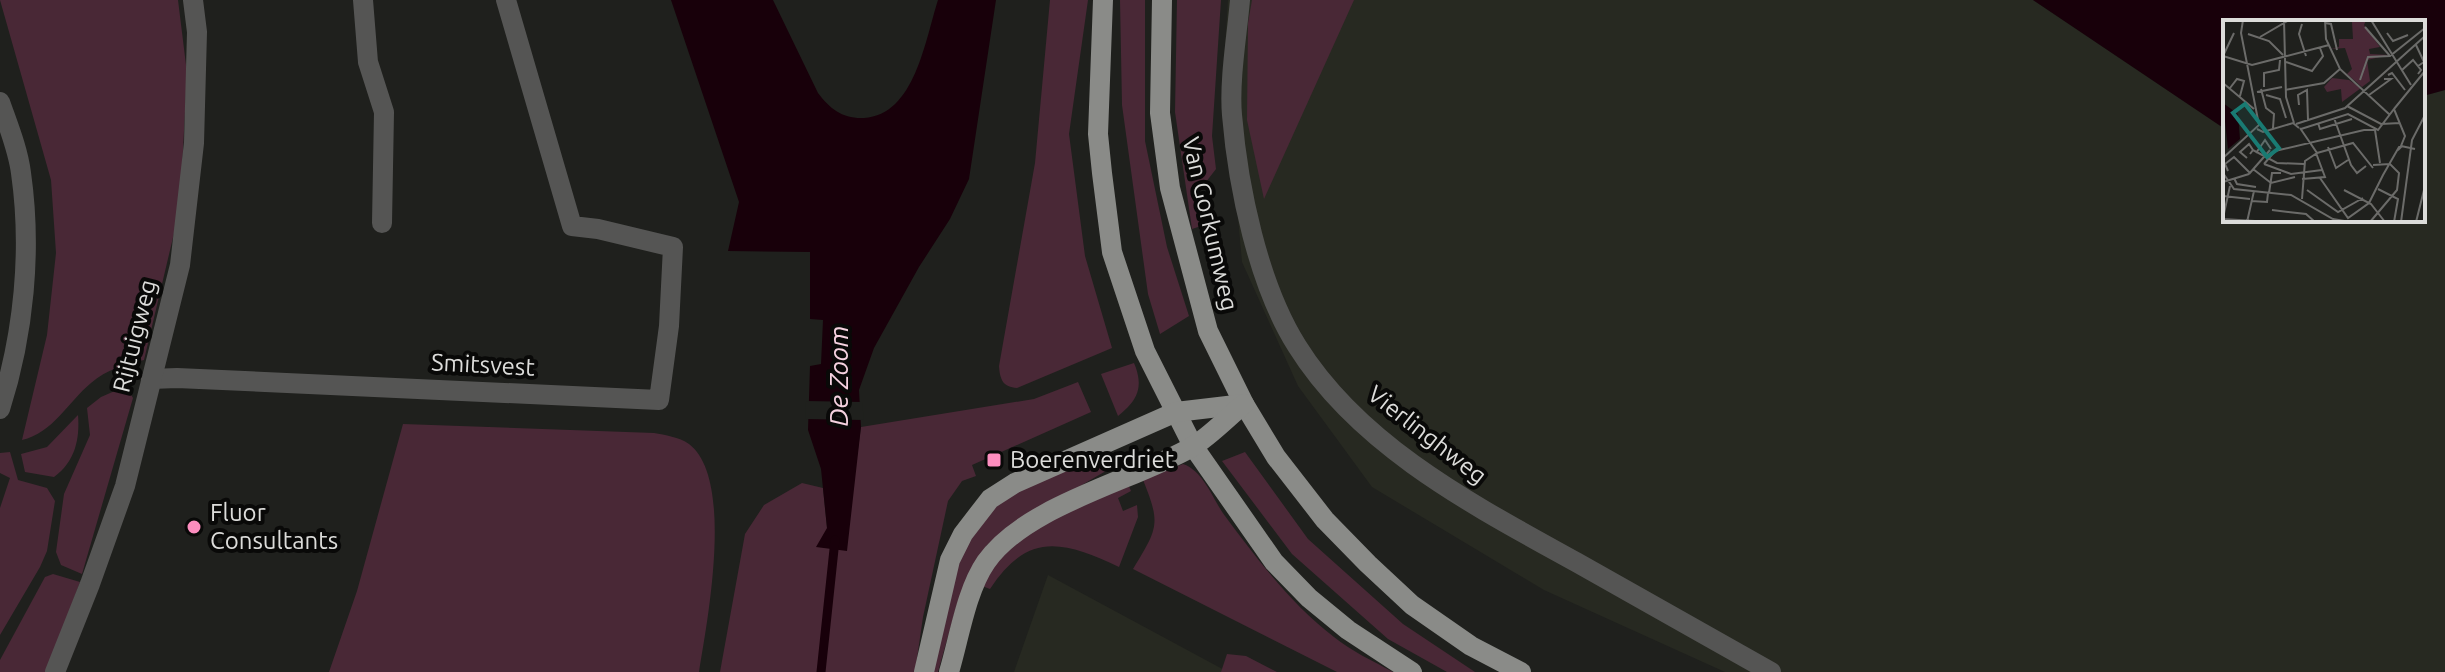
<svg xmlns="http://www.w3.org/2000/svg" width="2445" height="672" viewBox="0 0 2445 672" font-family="Ubuntu,sans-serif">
  <rect width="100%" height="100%" fill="#1f201d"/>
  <g fill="#272921">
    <polygon points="1228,0 2033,0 2225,129 2225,220 2423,220 2423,96 2445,90 2445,672 1725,672 1544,590 1372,487 1298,386 1242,262 1224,64"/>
    <polygon points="1048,575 1228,672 1014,672"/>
  </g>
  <g fill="#492836">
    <path d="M0,0H178L187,73L180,208L144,360C124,365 107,369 91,383C68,402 53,433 22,440L47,335L56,253L51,180Z"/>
    <path d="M1050,0H1088L1069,134L1085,256L1112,348L1017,388C1003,387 1000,380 999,366L1035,163Z"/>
    <polygon points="1120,0 1145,0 1145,141 1167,247 1189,316 1160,334 1148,294 1122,105"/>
    <polygon points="1177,0 1221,0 1212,136 1216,169 1199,191 1201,226 1192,229 1175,112"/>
    <polygon points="1252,0 1354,0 1264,199 1247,120 1248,23"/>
    <path d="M1134,363C1144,387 1138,400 1118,416L1101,374Z"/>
    <polygon points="1078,382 1091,412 972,465 976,476 962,481 948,501 923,617 915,672 720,672 745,534 764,505 802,483 823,488 827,528 850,507 861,427 1034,399"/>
    <polygon points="117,390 130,393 133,398 82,574 61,565 56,552 64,494 90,435 87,408 101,397"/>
    <path d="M78,415C80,439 75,462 54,477L25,472L21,454L47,447Z"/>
    <path d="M403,424L654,433C665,435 679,437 689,444C735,479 707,622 699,672H329L357,591Z"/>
    <polygon points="10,452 18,480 47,488 55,501 47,551 40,567 0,635 0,508 10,478 0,473 0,453"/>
    <polygon points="1245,452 1308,539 1403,624 1475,672 1447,672 1388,639 1292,554 1222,461"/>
    <path d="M1107,454L1116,465L1012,526L987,545L975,563L957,604L938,672H932C942,630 955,545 986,515C1018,483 1066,471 1107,454Z"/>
    <path d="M1183,464C1204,471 1213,500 1225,516C1257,559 1291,604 1334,637C1351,651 1373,661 1393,672H1337L1133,569C1158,528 1161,524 1143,480Z"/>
    <path d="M1128,484L1131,491L1118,498L1123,511L1137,505L1138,517L1119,567C1063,541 1028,531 990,589L982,586C987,577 992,567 999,560C1030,522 1085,504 1128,484Z"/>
    <polygon points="53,574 80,582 47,672 0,672 0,660 45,577"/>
    <polygon points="1227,654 1246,656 1277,672 1221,672"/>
  </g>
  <g fill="#18000a">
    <path d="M671,0H773L818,93C830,109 843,119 864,118C915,115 925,40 938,0H996L969,179L950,219L919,267L874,348L859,390L861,427L847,551L816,547L827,528L821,469L808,430L810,366L821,364L823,320L810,319V252L728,251L739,202Z"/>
    <polygon points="2033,0 2445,0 2445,90 2423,96 2423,22 2225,22 2225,129"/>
  </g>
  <polygon fill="#1f201d" points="806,401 862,402 864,420 805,419"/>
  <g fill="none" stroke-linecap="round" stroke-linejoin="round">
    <polyline stroke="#18000a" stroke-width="9" points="821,672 835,540"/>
    <g stroke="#555554" stroke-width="20">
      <polyline points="363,0 368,62 384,112 382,223"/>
      <path d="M1240,0C1237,35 1229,81 1232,115C1238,187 1258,284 1297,346C1360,447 1475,506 1576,562C1641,599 1706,635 1771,672"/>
      <path d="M0,102C8,125 18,149 21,173C32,250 24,334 0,409"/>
      <polyline points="151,379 177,378 659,400 669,326 673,247 598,229 572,226 506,0"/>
      <polyline points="55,672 90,584 125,486 180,265 194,143 197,32 193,0"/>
    </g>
    <g stroke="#8a8b88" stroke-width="20">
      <polyline points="1103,0 1098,134 1102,173 1112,252 1145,351 1193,446 1274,562 1309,598 1348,630 1412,672"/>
      <polyline points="1162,0 1160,113 1170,188 1208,331 1244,404 1276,457 1325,520 1368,564 1412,605 1471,646 1521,672"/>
      <polyline points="924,672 950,560 963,534 990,499 1015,483 1176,412 1244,404"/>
      <path d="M949,672C959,639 966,591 986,562C1026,505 1133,481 1192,447C1210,436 1227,418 1244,404"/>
    </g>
  </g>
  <g fill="#fd8ebf" stroke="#090908" stroke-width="3">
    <rect x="986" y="452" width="16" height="16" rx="4"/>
    <circle cx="194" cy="527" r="8"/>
  </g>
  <g text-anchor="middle" stroke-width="8" stroke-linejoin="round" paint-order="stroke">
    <g font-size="24" fill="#dcdcda" stroke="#090908">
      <text transform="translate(1210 224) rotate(77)" y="8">Van Gorkumweg</text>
      <text transform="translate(135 336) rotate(-76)" y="8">Rijtuigweg</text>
      <text transform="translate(483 365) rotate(3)" y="8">Smitsvest</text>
      <text transform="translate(1427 435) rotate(38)" y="8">Vierlinghweg</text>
    </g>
    <g font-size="24" fill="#dcdcda" stroke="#090908" text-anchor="start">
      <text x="1010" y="468">Boerenverdriet</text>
      <text x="210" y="521">Fluor<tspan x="210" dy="28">Consultants</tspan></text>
    </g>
    <g font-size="26" font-style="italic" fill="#f6d2e0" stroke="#090908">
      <text transform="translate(839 376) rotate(-90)" y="9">De Zoom</text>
    </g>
  </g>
  <g transform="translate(2223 20)">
    <rect width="202" height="202" fill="#1f201d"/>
    <path d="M143,0L141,5L157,27L146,29L147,34L166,35L144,40L147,61L139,67L124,54L129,49L122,28L108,29L116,27V19H130L129,2ZM109,58L126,60L138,68L119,82L118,69L104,72L101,67Z" fill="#492836"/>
    <path d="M0,83L15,94L17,119L5,129Z" fill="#18000a"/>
    <path fill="none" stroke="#6b6b69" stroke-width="2" d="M61,0L63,77L71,103M102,0L103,19L117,49L167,95M148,0L188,65M102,3L108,4L114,30M79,4L76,14L83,36M142,7L167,36M164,13L170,21L185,15M25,14L46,21L60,35M37,17L66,0M193,25L201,42L195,46M0,36L29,45L106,25M0,36L11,13M63,42L89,51L100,36L97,28M179,50L190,40L198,50L195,54M165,55L169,53L182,70M137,60L145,37L167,36L202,8M0,63L31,89M41,67V53L56,50L57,40M7,68L14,59L21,61L17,76M38,69L43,88L51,94L50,108M62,70L101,63L117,49M34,72L59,67M43,75L57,79L63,98M146,75L168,59H161M76,85L75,75L84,70L85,100M124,86L158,104L177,103M171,89L202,51M111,98L128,145L134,153L143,146M95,103L97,109L129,99M73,104L122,88L202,16M77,108L94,133L82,141L79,179M34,109L40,112L70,103L76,108M78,109L125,94L155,110L171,89L182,116L178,126L192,129M105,127L113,148L125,140M33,133L42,120L48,129M94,133L130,123L150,148M27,134L30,130L54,143L81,144M0,138L36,105L18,13L20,0M24,138L17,132L26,124L30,130M41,144L52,131L141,110H152L157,143M41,144L68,154L99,150M30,149L48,163L72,157M5,151L2,144L11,137L27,153M0,153L11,169L68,175L110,199L127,202M26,154L47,130M11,158L14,164L33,167M97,158L125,198L146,183L160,155L176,127L179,126L175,130M79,159L102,157L93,133M0,162L26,154M155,169L175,179L171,202M84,170L115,192L140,178M121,170L148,184L162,202M46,173L49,153H58M0,176L27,179M28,181L44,182L45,173M49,190L83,194L92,202M0,198L7,166M0,199L48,202M24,202L31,171M147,202L174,170L176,153L167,144L150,145M178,202L189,120L202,95M193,202L202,166"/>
    <path fill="#197b73" fill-opacity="0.15" stroke="#197b73" stroke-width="4" d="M22,84L56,128L44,137L10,93Z"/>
    <rect width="202" height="202" fill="none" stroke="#dcdcda" stroke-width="4"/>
  </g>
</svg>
